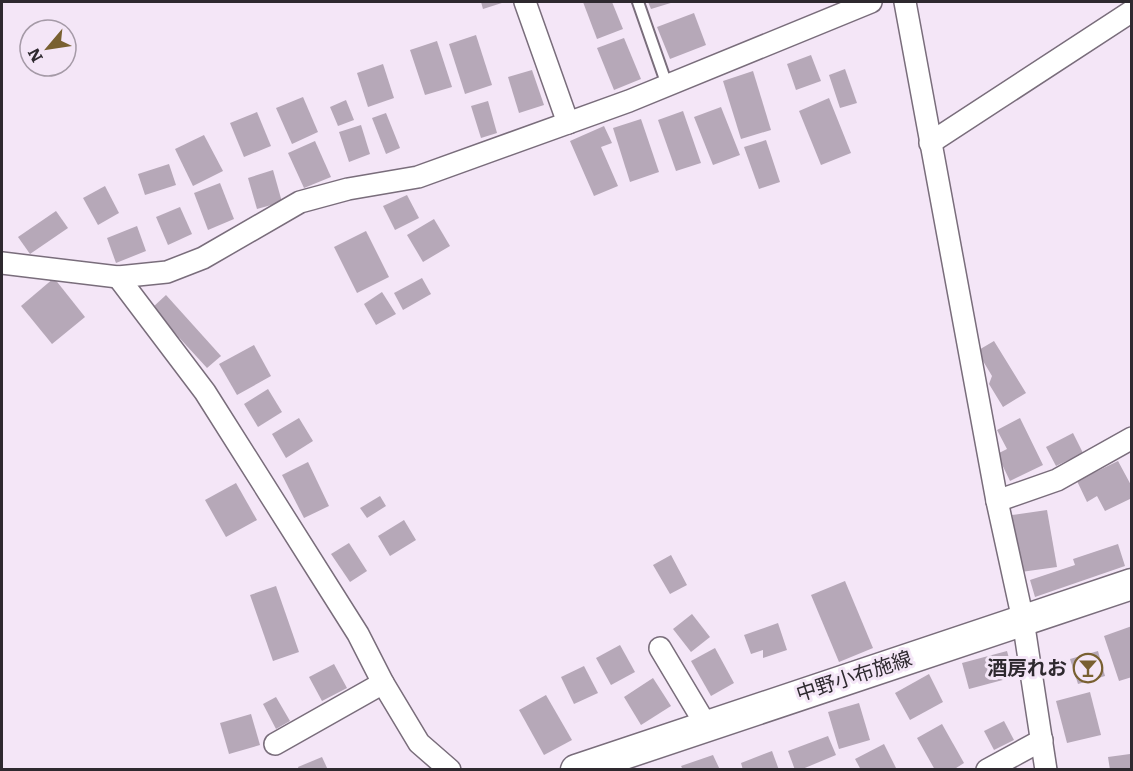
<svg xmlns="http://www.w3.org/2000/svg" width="1133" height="771" viewBox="0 0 1133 771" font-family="Literata,'Noto Sans JP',serif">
  <rect width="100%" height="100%" fill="#f4e6f7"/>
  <g fill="#b6a8b8">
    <polygon points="481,2 505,2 483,9"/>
    <polygon points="583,2 612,2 623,29 597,39"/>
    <polygon points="648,2 674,2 651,9"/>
    <polygon points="694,13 706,45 670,59 657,27"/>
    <polygon points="476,35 492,85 465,94 449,44"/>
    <polygon points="624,38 641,79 614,90 597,48"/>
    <polygon points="437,41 452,87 425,95 410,50"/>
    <polygon points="811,55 821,81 796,90 787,64"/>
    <polygon points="383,64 394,98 368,107 357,73"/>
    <polygon points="845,69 857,103 840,108 829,75"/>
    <polygon points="532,70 544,105 519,113 508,77"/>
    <polygon points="753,71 771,130 741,139 723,81"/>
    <polygon points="303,97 318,132 292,144 276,108"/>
    <polygon points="829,98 851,153 821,165 799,111"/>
    <polygon points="346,100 354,120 338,126 330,107"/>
    <polygon points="488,101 497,133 481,138 471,106"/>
    <polygon points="721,107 740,155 713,165 694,117"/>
    <polygon points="683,111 701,163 676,171 658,120"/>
    <polygon points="257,112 271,146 244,157 230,123"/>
    <polygon points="386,113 400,148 386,154 372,118"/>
    <polygon points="641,119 659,172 630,182 613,128"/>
    <polygon points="361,125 370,154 349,162 339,132"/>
    <polygon points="604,126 612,143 601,147 618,186 594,196 570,141"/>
    <polygon points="204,135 223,171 193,186 175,149"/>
    <polygon points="766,140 780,182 759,189 744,147"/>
    <polygon points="315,141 331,177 304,188 288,153"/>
    <polygon points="169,164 176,185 145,195 138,174"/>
    <polygon points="273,170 282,202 257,209 248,178"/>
    <polygon points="220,183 234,219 208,230 194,193"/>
    <polygon points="105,186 119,213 98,225 83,198"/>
    <polygon points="407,195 419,218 395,230 383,206"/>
    <polygon points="180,207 192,234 168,245 156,217"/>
    <polygon points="56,211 68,228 30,254 18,237"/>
    <polygon points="434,219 450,246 423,262 407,235"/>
    <polygon points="137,226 146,251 116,263 107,238"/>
    <polygon points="366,231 389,277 357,293 334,247"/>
    <polygon points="54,278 85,317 52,344 21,306"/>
    <polygon points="422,278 431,294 403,310 394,293"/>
    <polygon points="382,292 396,314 376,325 364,304"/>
    <polygon points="166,295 221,356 207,368 152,308"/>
    <polygon points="994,341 1026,393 1003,407 989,384 992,376 977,351"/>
    <polygon points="254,345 271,376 237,395 219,364"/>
    <polygon points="268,389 282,412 258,427 244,404"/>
    <polygon points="299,418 313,441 286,458 272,434"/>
    <polygon points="1020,418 1043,465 1010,481 997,454 1007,449 997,430"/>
    <polygon points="1073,433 1083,453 1056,466 1046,447"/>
    <polygon points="1118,461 1132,487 1132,498 1105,511 1097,496 1087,502 1077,481"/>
    <polygon points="308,462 329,506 304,518 282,475"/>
    <polygon points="236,483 257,520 226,537 205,500"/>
    <polygon points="380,496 386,506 367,518 360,508"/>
    <polygon points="1047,510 1057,567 1021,572 1012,515"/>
    <polygon points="404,520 416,540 390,556 378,536"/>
    <polygon points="349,543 367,571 350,582 331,554"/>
    <polygon points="1118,544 1125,566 1035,597 1030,580 1075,565 1073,559"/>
    <polygon points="671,555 687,585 670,594 653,565"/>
    <polygon points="845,581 873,648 839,662 811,595"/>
    <polygon points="276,586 299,652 273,661 250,595"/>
    <polygon points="692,614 710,637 691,652 673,629"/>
    <polygon points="778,623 787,650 763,658 763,650 751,654 744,635"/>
    <polygon points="1132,626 1132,677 1119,681 1104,636"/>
    <polygon points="620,645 635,672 611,685 596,658"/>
    <polygon points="715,648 734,683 711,696 691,661"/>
    <polygon points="1007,651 1014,677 969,689 962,663"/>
    <polygon points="1098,651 1105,676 1078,684 1070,659"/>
    <polygon points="334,664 347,688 322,701 309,677"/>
    <polygon points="584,666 598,693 574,704 561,677"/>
    <polygon points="929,674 943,702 910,720 895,693"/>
    <polygon points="653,678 671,706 641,725 624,697"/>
    <polygon points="1090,692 1101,735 1067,743 1056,701"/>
    <polygon points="546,695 572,740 544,755 519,710"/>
    <polygon points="276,697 290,721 276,729 263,704"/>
    <polygon points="859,703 870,740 839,749 828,712"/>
    <polygon points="251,714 260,745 229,754 220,723"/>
    <polygon points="1004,721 1014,740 994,750 984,731"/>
    <polygon points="942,724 964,763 953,770 935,770 917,738"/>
    <polygon points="828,736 836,755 800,770 795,770 788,751"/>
    <polygon points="884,744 897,770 861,770 855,759"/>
    <polygon points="772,751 779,770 743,770 741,763"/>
    <polygon points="1130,754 1132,770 1110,770 1108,757"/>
    <polygon points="713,755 720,770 683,770 681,766"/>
    <polygon points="322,757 328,770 299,770 298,767"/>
  </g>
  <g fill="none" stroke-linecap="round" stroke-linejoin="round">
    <g stroke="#796d7b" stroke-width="14">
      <polyline id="lane" points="638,2 667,85"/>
    </g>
    <g stroke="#796d7b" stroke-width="24">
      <g id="street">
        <polyline points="525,2 568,123"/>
        <polyline points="905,2 997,501 1023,620 1046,770"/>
        <polyline points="930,143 1132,11"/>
        <polyline points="2,263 118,277 167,272 203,258 300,202 348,189 418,177 629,101 871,2"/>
        <polyline points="118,277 205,392 358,634 383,683 419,743 450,770"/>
        <polyline points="997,501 1057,480 1132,438"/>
        <polyline points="660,648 706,725"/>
        <polyline points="275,744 383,683"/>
        <polyline points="987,770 1042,740"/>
      </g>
    </g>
    <g stroke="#796d7b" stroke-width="33">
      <polyline id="secondary" points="576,770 1132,584"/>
    </g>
    <use href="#lane" stroke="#fff" stroke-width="10"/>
    <use href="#street" stroke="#fff" stroke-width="21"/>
    <use href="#secondary" stroke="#fff" stroke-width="30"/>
  </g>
  <defs>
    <g id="bar-ring" transform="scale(1.5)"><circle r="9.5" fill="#f4e6f7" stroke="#796031" stroke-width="1.5"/><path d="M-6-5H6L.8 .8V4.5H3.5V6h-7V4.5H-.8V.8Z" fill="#796031"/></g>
  </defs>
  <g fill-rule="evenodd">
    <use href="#bar-ring" x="1088" y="668"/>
  </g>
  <g text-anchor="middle" stroke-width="6" stroke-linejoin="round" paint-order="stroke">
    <g font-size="20" font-weight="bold" fill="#2e292f" stroke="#f4e6f7" text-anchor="end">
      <text x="1067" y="675">酒房れお</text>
    </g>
    <g font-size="20" fill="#2e292f" stroke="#f4e6f7">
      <text transform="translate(854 676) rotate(-18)" y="7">中野小布施線</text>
    </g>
  </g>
  <rect width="1133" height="771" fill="none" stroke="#2e292f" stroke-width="6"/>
  <g transform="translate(48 48) rotate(241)"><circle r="28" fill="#f4e6f7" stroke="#a59aa7" stroke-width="1.5"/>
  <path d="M0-4.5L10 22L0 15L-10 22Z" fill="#796031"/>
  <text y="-9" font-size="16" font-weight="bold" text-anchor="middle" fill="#2e292f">N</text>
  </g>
</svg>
